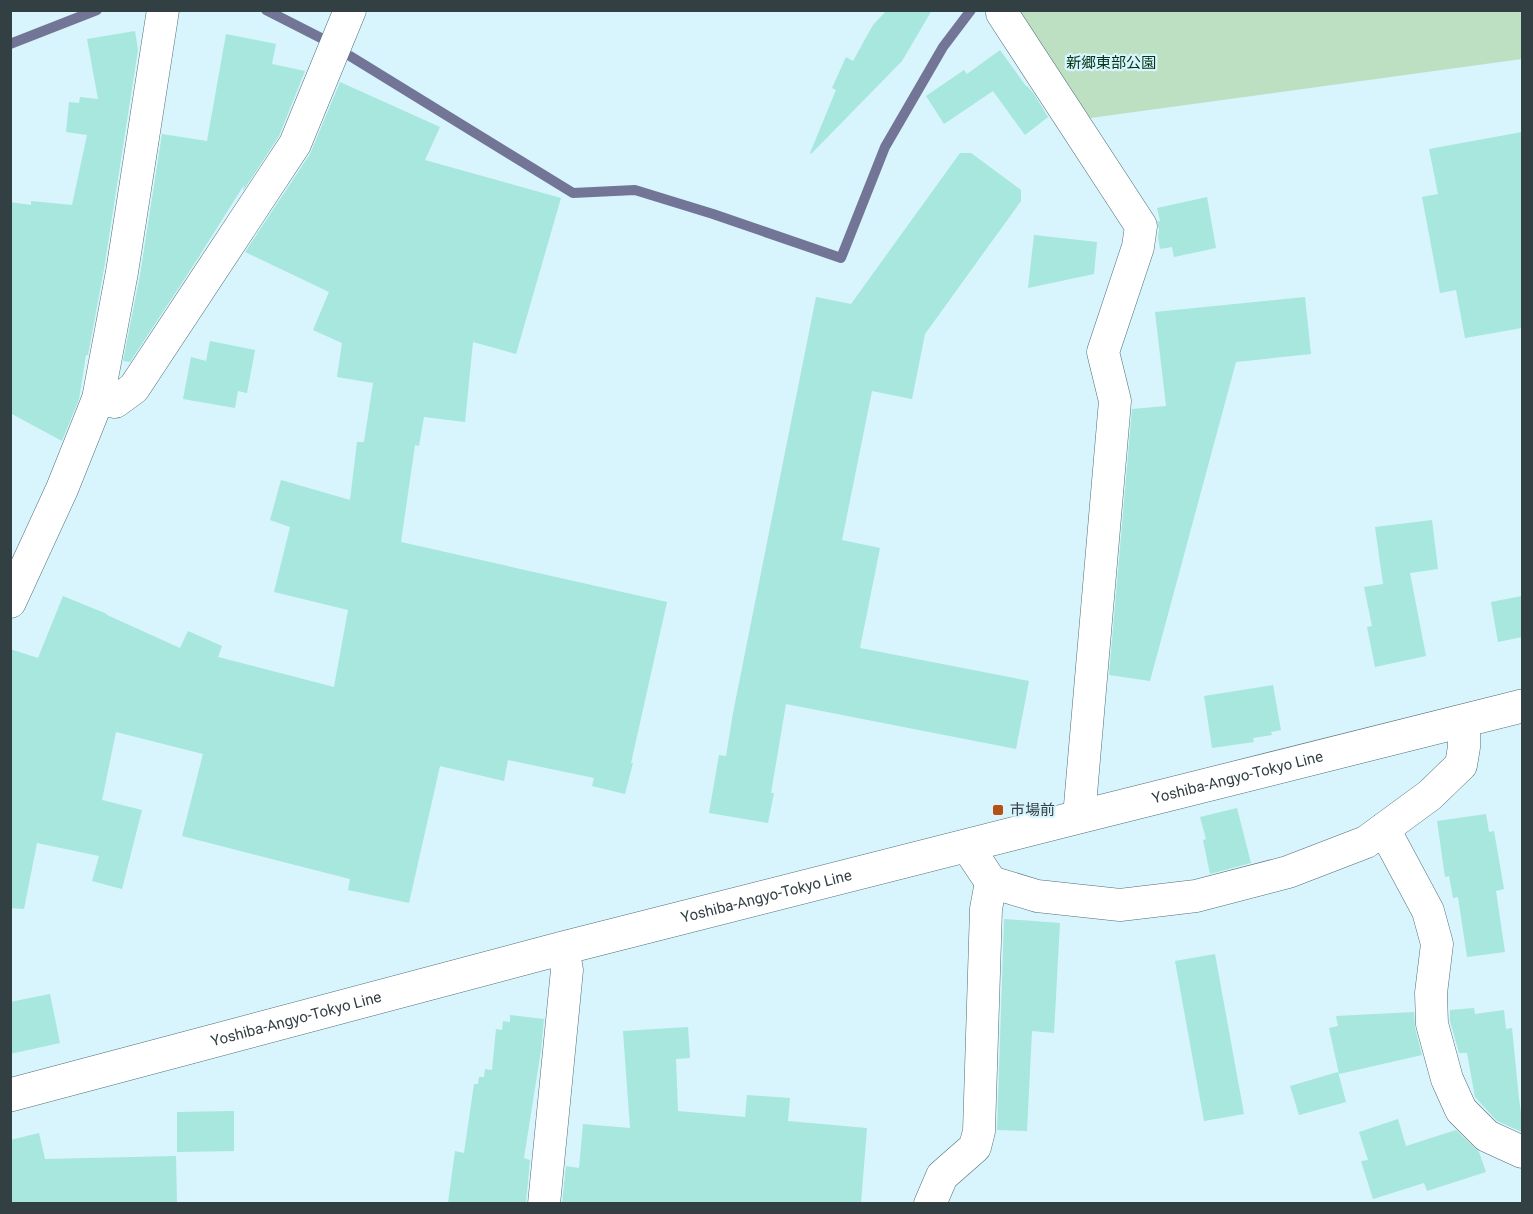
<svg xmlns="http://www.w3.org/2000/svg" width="1533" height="1214" viewBox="0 0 1533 1214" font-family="Roboto,'Noto Sans JP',sans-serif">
  <rect width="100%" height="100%" fill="#d8f4fc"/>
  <polygon fill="#bde0c3" points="1019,11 1522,11 1522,59 1083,119"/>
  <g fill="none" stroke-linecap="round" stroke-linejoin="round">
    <g stroke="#727596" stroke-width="10">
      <polyline points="266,10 321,38"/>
      <polyline points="10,44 97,10"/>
      <polyline points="350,56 573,193 635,190 713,214 841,258 885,147 943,47 971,10"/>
    </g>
  </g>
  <g fill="#a7e7dd">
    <polygon points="887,10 932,10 902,61 811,154 810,153 836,90 832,88 846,57 853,61 873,25"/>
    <polygon points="135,31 138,50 104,269 88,355 86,355 79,399 62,441 10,413 10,202 31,205 31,201 72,205 87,135 66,132 69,102 79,103 80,97 98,99 87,39"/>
    <polygon points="226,34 276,44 272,64 305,71 279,136 243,191 244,185 193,266 130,362 123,361 140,275 162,134 207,141"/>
    <polygon points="1000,50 1026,86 1027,86 1034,94 1048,117 1025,135 993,91 944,124 926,96 964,70 967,74"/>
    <polygon points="340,82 440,127 425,160 561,198 516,354 473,342 465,422 424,417 419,446 415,445 401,542 667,602 631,763 633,763 625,794 592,786 594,778 508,760 504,781 440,766 409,903 348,890 350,879 182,836 203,754 116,732 102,800 142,810 122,889 92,881 99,856 37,843 24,909 10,908 10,649 38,658 63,596 107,614 107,615 180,648 188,631 222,646 218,657 334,687 348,610 274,592 290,527 270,520 281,480 350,500 357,442 364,442 373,383 337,377 342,343 313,330 329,292 245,252 310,154"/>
    <polygon points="1522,132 1522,328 1465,338 1456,290 1440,293 1422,197 1438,194 1429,149"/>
    <polygon points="960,153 971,153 1021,190 1021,201 925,334 912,399 872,391 842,540 880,548 860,648 1029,681 1016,749 786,704 771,793 774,793 768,823 709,813 719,755 726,756 733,713 816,297 851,304"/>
    <polygon points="1207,197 1216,248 1174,257 1172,247 1160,249 1158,237 1159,229 1157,222 1160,221 1157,208"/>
    <polygon points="1034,235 1097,242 1094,274 1028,288"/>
    <polygon points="1305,297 1311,354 1236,362 1150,681 1109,675 1132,409 1166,406 1155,312"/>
    <polygon points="210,341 255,350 247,393 238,391 235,408 183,399 191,357 206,361"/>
    <polygon points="1432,520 1438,569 1410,573 1426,656 1375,667 1367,627 1372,626 1364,587 1383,584 1375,527"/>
    <polygon points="1522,596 1522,637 1498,642 1491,602"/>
    <polygon points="1273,685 1281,730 1271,732 1272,735 1253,738 1254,742 1212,748 1204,696"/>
    <polygon points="1237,808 1251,863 1210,874 1203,840 1206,839 1200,817"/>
    <polygon points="1486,814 1489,832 1494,831 1504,889 1496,891 1505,952 1467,957 1458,897 1453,898 1449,876 1445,877 1437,821"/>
    <polygon points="1004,919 1060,923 1054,1033 1032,1031 1027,1131 997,1130"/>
    <polygon points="1215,954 1244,1114 1204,1121 1175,961"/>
    <polygon points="50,994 60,1043 10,1054 10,1002"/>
    <polygon points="1474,1008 1475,1014 1504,1010 1506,1029 1512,1028 1519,1099 1522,1119 1522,1132 1497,1121 1475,1097 1467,1053 1459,1053 1450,1021 1450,1010"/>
    <polygon points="1414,1012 1415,1028 1422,1055 1339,1074 1329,1028 1338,1026 1336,1016"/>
    <polygon points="510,1015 544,1019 541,1050 524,1158 530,1160 526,1203 448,1203 455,1151 464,1153 474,1084 478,1084 479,1077 484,1077 485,1069 492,1070 496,1029 502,1030 503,1021 510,1022"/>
    <polygon points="688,1027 690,1058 676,1059 678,1111 745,1117 747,1095 790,1098 788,1121 867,1128 861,1203 562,1203 566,1166 579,1168 583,1124 630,1128 623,1031"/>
    <polygon points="1338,1072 1346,1102 1299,1115 1290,1086"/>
    <polygon points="234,1111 234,1151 177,1152 177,1112"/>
    <polygon points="1398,1119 1406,1146 1456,1130 1479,1152 1486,1172 1427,1191 1424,1183 1373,1199 1361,1161 1368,1160 1359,1132"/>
    <polygon points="39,1133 45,1159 176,1156 177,1203 10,1203 10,1140"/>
  </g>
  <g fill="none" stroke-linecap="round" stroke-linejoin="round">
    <g stroke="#4f6e77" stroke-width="33">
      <g id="minor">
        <polyline points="1002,13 1141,226 1138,247 1103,352 1115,401 1079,817"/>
        <polyline points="98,399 115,402 134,388 295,144 350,10"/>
        <polyline points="10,602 62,489 98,399 122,272 163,10"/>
        <polyline points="1384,829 1428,911 1437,944 1431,993 1432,1024 1447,1079 1461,1110 1487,1136 1522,1152"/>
        <polyline points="967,846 991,882 1037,896 1120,905 1196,896 1288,872 1366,842 1430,795 1461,765 1464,747 1464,721"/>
        <polyline points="544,1204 567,970 563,948"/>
        <polyline points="930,1204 942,1176 975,1147 979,1131 986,909 991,882"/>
      </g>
    </g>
    <g stroke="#4f6e77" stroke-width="34">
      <g id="secondary">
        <path id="s1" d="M10,1095L563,948L1079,817L1522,706"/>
      </g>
    </g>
    <use href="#minor" stroke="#fff" stroke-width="32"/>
    <use href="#secondary" stroke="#fff" stroke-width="33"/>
  </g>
  <rect fill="#b45214" stroke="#d8f4fc" stroke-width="2" x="992" y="804" width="12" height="12" rx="3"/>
  <g text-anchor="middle" stroke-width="4.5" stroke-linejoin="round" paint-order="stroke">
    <g font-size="15" fill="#023514" stroke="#d8f4fc">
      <text x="1111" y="68">新郷東部公園</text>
    </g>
    <g font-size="15" fill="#323f43" stroke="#d8f4fc">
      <text dy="5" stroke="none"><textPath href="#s1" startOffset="1268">Yoshiba-Angyo-Tokyo Line</textPath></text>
      <text dy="5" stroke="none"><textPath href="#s1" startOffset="782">Yoshiba-Angyo-Tokyo Line</textPath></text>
      <text dy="5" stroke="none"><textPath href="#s1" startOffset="296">Yoshiba-Angyo-Tokyo Line</textPath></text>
    </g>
    <g font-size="15" fill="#323f43" stroke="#d8f4fc" text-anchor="start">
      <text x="1010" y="815">市場前</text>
    </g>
  </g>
  <rect width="1533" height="1214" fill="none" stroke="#323f43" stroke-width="24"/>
</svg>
